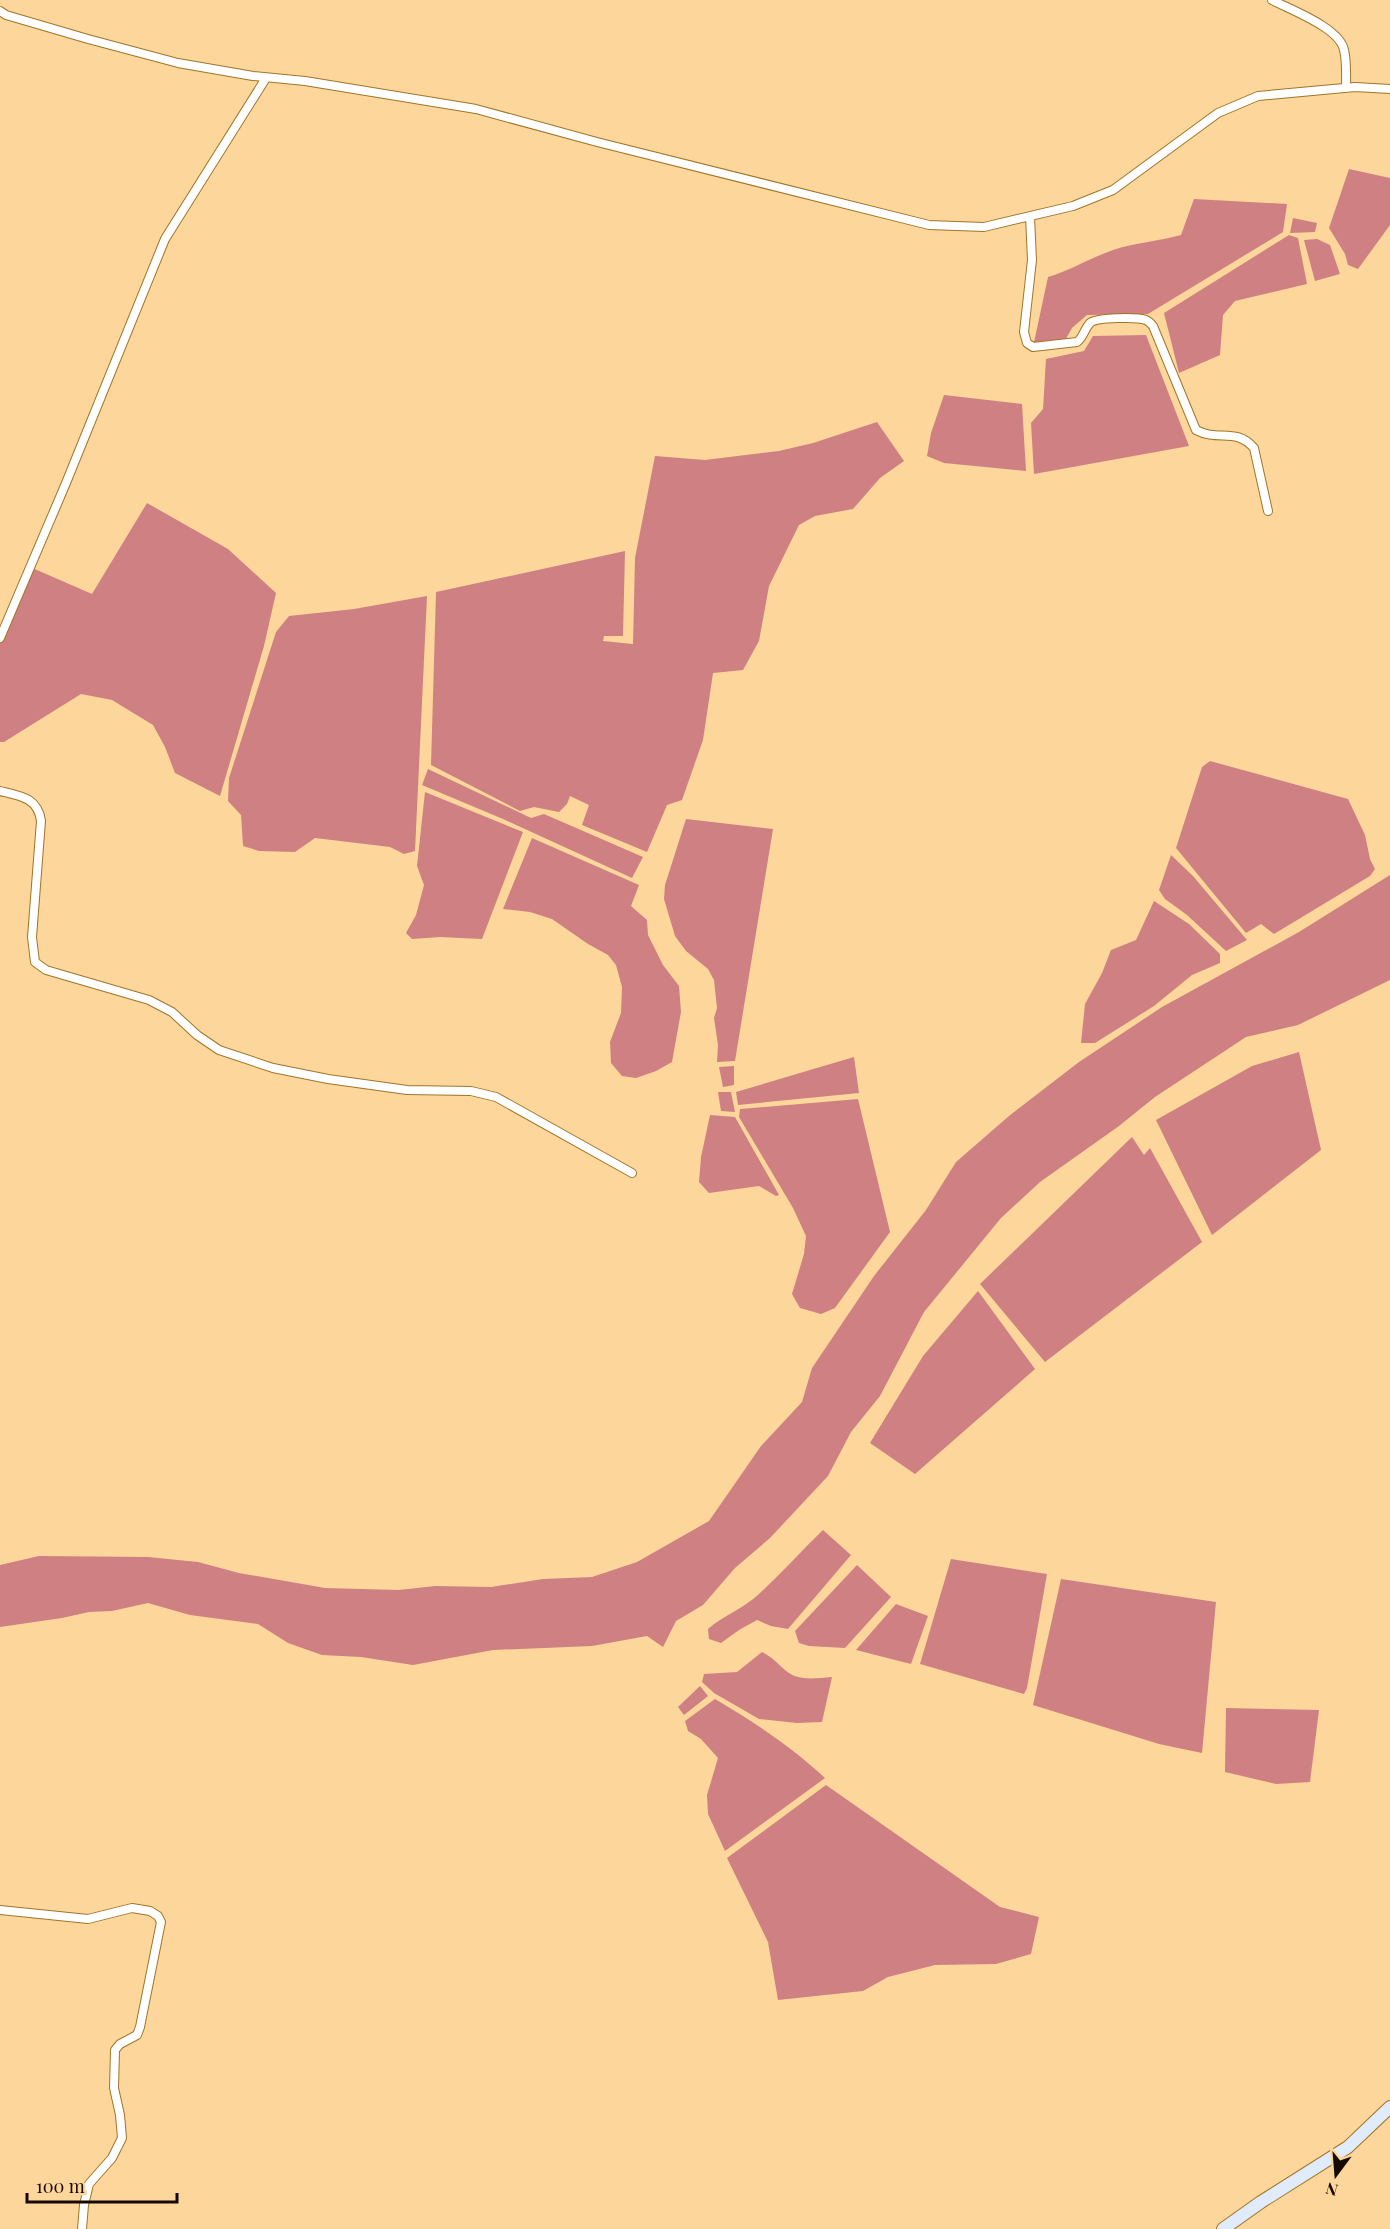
<svg xmlns="http://www.w3.org/2000/svg" width="1390" height="2229" font-family="'Playfair Display',serif">
<rect width="100%" height="100%" fill="#fdd69b"/>
<!-- water -->
<path fill="#cf8082" d="M 1349,169 L 1390,178 L 1390,225 L 1358,269 L 1348,265 L 1345,254 L 1329,228 Z
M 1194,199 L 1287,204 L 1283,232 L 1148,314 L 1087,315 L 1072,328 L 1063,344 L 1033,347 L 1048,277 C 1071,270 1090,258 1113,250 C 1134,243 1159,241 1181,235 Z
M 1293,218 L 1317,223 L 1315,232 L 1290,233 Z
M 1289,235 L 1298,238 L 1307,284 L 1235,301 L 1223,315 L 1220,355 L 1179,373 L 1164,313 Z
M 1317,239 L 1330,245 L 1340,274 L 1315,281 L 1304,240 Z
M 1146,335 L 1189,446 L 1034,474 L 1031,423 L 1043,409 L 1046,359 L 1084,351 L 1093,336 Z
M 944,395 L 1022,404 L 1026,471 L 944,463 L 927,456 L 931,433 Z
M 877,422 L 904,461 L 880,478 L 853,509 L 815,516 L 799,525 L 769,586 L 759,641 L 743,670 L 713,673 L 703,740 L 682,800 L 667,805 L 647,852 L 582,825 L 589,805 L 570,796 L 567,804 L 559,812 L 534,807 L 520,811 L 431,765 L 436,592 L 625,551 L 623,636 L 604,636 L 603,641 L 633,644 L 635,558 L 655,456 L 705,460 L 779,451 L 813,443 Z
M 147,503 L 228,549 L 276,593 L 264,646 L 220,796 L 175,773 L 165,747 L 153,725 L 112,700 L 81,694 L 4,742 L 0,742 L 0,641 L 30,567 L 92,594 Z
M 427,596 L 415,851 L 404,854 L 390,847 L 315,838 L 295,852 L 259,851 L 243,846 L 241,815 L 228,801 L 229,778 L 276,632 L 289,616 L 354,609 Z
M 1210,761 L 1348,799 L 1365,835 L 1370,859 L 1375,869 L 1370,876 L 1274,934 L 1261,924 L 1246,933 L 1176,848 L 1202,767 Z
M 428,769 L 531,818 L 544,814 L 643,857 L 632,878 L 503,819 L 422,785 Z
M 425,792 L 523,832 L 482,939 L 440,937 L 412,939 L 406,933 L 416,915 L 424,885 L 417,866 Z
M 686,819 L 773,829 L 735,1061 L 717,1062 L 718,1045 L 714,1018 L 717,1008 L 714,980 L 708,969 L 686,951 L 675,936 L 664,899 L 665,885 Z
M 532,838 L 639,885 L 631,906 L 647,920 L 648,935 L 663,965 L 679,986 L 681,1012 L 672,1062 L 656,1071 L 636,1078 L 622,1076 L 611,1063 L 610,1042 L 621,1013 L 622,987 L 616,965 L 608,955 L 588,944 L 552,919 L 530,912 L 503,909 Z
M 1171,855 L 1193,876 L 1247,940 L 1226,951 L 1187,915 L 1165,899 L 1159,890 Z
M 1390,875 L 1390,980 L 1298,1025 L 1246,1037 L 1155,1097 L 1119,1126 L 1040,1182 L 1001,1218 L 924,1312 L 880,1396 L 851,1432 L 828,1476 L 770,1538 L 735,1568 L 703,1605 L 676,1621 L 663,1647 L 647,1636 L 592,1646 L 493,1650 L 413,1665 L 361,1657 L 322,1655 L 288,1643 L 258,1624 L 190,1615 L 148,1603 L 112,1611 L 89,1612 L 62,1618 L 0,1627 L 0,1565 L 39,1556 L 148,1557 L 198,1562 L 239,1573 L 325,1588 L 399,1590 L 435,1586 L 491,1587 L 543,1579 L 592,1577 L 637,1562 L 709,1521 L 761,1446 L 802,1402 L 812,1368 L 874,1276 L 926,1210 L 956,1162 L 1009,1116 L 1079,1062 L 1162,1007 L 1299,932 Z
M 1154,901 L 1189,924 L 1220,954 L 1220,963 L 1192,975 L 1154,1006 L 1095,1043 L 1081,1043 L 1085,1004 L 1102,973 L 1111,950 L 1136,940 Z
M 1299,1052 L 1321,1150 L 1212,1235 L 1156,1120 L 1252,1066 Z
M 854,1057 L 859,1093 L 738,1105 L 736,1092 Z
M 734,1066 L 734,1085 L 723,1087 L 719,1067 Z
M 731,1092 L 735,1112 L 721,1111 L 718,1092 Z
M 858,1099 L 890,1232 L 835,1308 L 821,1314 L 800,1308 L 792,1294 L 804,1254 L 806,1236 L 793,1208 L 739,1117 L 740,1109 Z
M 710,1115 L 735,1117 L 779,1195 L 776,1196 L 759,1186 L 709,1193 L 699,1182 L 701,1157 Z
M 1132,1137 L 1144,1155 L 1150,1148 L 1202,1242 L 1045,1362 L 980,1284 Z
M 978,1291 L 1035,1369 L 915,1474 L 870,1443 L 923,1356 Z
M 823,1530 L 851,1555 L 788,1629 L 771,1626 L 757,1620 L 739,1630 L 721,1643 L 709,1639 L 708,1629 C 724,1615 743,1609 759,1594 C 781,1574 801,1551 823,1530 Z
M 951,1559 L 1047,1574 L 1027,1688 L 1024,1694 L 920,1664 Z
M 857,1565 L 891,1597 L 845,1648 L 809,1646 L 799,1643 L 795,1631 Z
M 1061,1579 L 1216,1602 L 1202,1753 L 1159,1744 L 1033,1705 Z
M 896,1604 L 928,1616 L 911,1664 L 856,1650 Z
M 762,1652 C 772,1657 777,1663 785,1670 C 799,1682 815,1678 832,1677 L 822,1722 L 797,1723 L 759,1719 L 714,1693 L 702,1682 L 704,1674 L 737,1672 Z
M 700,1686 L 708,1696 L 684,1715 L 678,1707 Z
M 715,1699 C 754,1722 792,1747 825,1778 L 725,1851 L 708,1814 L 707,1795 L 718,1758 L 701,1739 L 688,1731 L 685,1721 Z
M 1226,1708 L 1319,1710 L 1310,1782 L 1276,1784 L 1225,1772 Z
M 826,1785 L 1000,1907 L 1039,1917 L 1031,1954 L 996,1964 L 935,1965 L 888,1977 L 863,1991 L 778,2000 L 768,1942 L 727,1858 Z"/>
<g fill="none" stroke-linecap="round" stroke-linejoin="round">
<!-- street casing -->
<g stroke="#a17526" stroke-width="10">
<path id="street" d="M 1272,0 C 1291,10 1340,28 1344,50 C 1347,62 1346,76 1346,88
M 0,11 L 6,15 L 88,39 L 178,63 L 253,76 L 305,81 L 476,109 L 597,142 L 929,225 L 984,227 L 1073,206 L 1113,190 L 1218,113 L 1258,96 L 1355,87 L 1390,89
M 1030,217 L 1032,260 L 1024,332 L 1027,343 L 1033,347 L 1077,342 C 1084,337 1084,329 1090,323 C 1096,317 1138,317 1146,320 C 1150,322 1150,323 1153,326 L 1196,430 C 1218,442 1236,427 1254,448 L 1268,511
M 0,638 L 66,483 L 165,239 L 266,78
M 0,791 C 21,796 38,798 41,821 L 32,937 L 35,962 L 46,970 L 149,1000 L 172,1012 L 197,1035 L 219,1050 L 273,1068 L 328,1079 L 407,1090 L 471,1091 L 496,1097 L 632,1173
M 0,1910 L 88,1919 L 132,1908 L 150,1911 L 158,1916 L 161,1922 L 140,2027 L 137,2035 L 120,2044 L 115,2050 L 114,2088 L 120,2115 L 122,2138 L 112,2158 L 89,2184 L 84,2205 L 82,2229"/>
</g>
<!-- secondary casing -->
<g stroke="#a17526" stroke-width="14">
<path id="secondary" d="M 1223,2229 L 1261,2202 L 1348,2147 L 1390,2107"/>
</g>
<!-- street -->
<use href="#street" stroke="#fff" stroke-width="8"/>
<!-- secondary -->
<use href="#secondary" stroke="#e0ebfb" stroke-width="12"/>
</g>
<!-- north arrow -->
<g transform="translate(1336 2175) rotate(196)" stroke="#fdd69b" stroke-width="4.5" paint-order="stroke">
<path d="M0-4.5L10 22L0 15L-10 22Z" fill="#160900"/>
<text y="-9" font-size="16" font-weight="bold" text-anchor="middle" fill="#160900">N</text>
</g>
<!-- scale -->
<path d="M27 2193v9h150v-9" fill="none" stroke="#160900" stroke-width="3"/>
<text x="36" y="2193" font-size="18" fill="#160900" stroke="#fdd69b" stroke-width="4.5" paint-order="stroke">100 m</text>
</svg>
